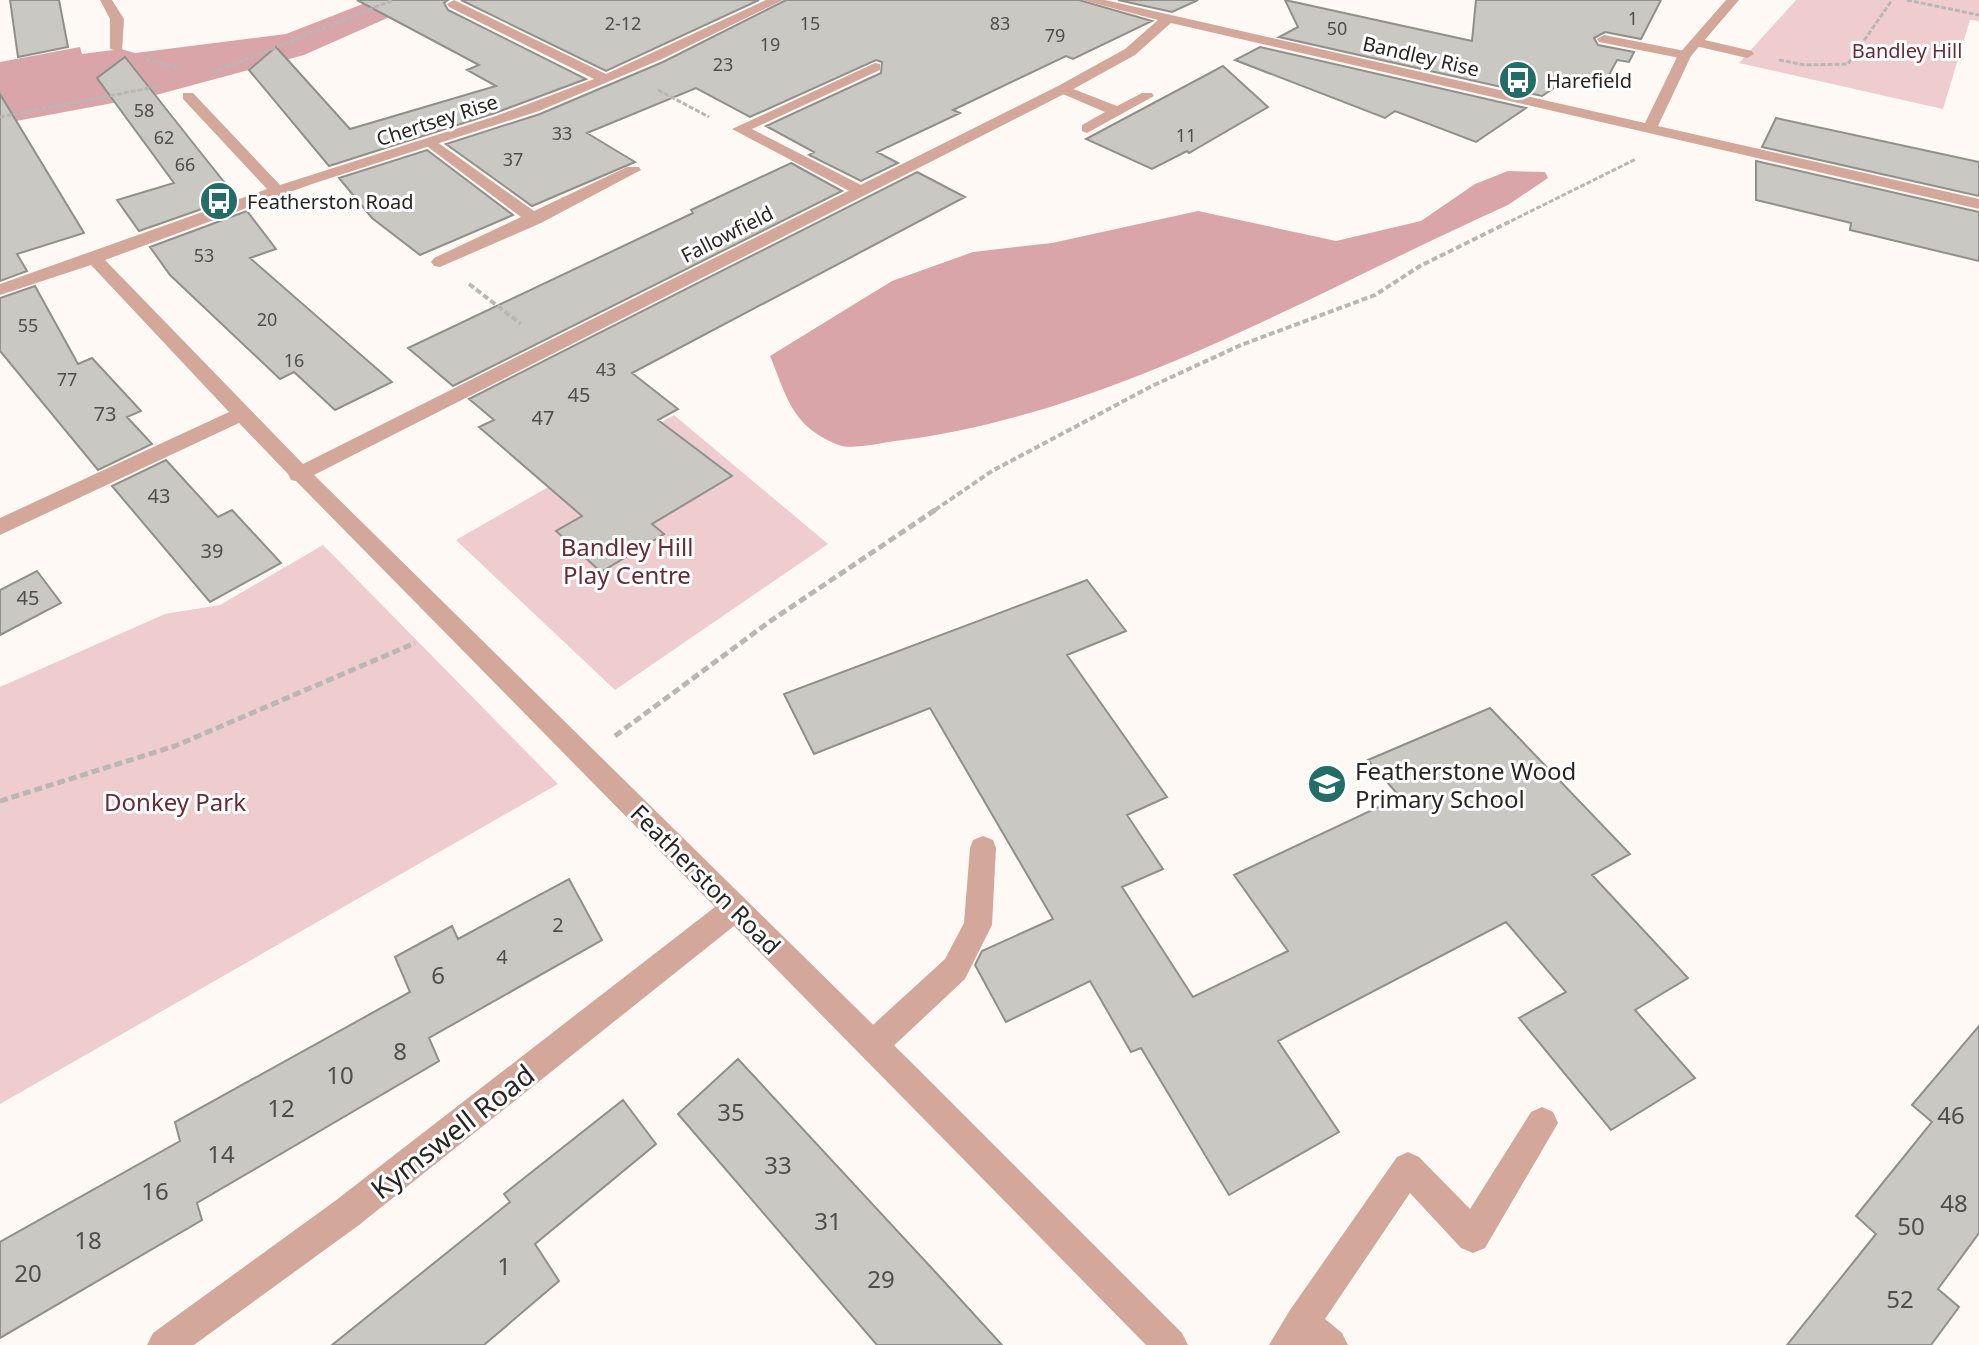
<svg xmlns="http://www.w3.org/2000/svg" width="1979" height="1345" font-family="'Noto Sans',sans-serif">
<rect width="100%" height="100%" fill="#fef9f5"/>
<!-- green -->
<path fill="#efccce" d="M 1796,0 L 1979,0 L 1979,21 L 1970,20 L 1943,109 L 1739,63 Z
M 674,415 L 828,544 L 615,690 L 456,540 Z
M 323,545 L 558,784 L 0,1104 L 0,687 L 165,614 L 220,605 Z"/>
<!-- forest -->
<path fill="#d9a5a9" d="M 373,0 L 428,0 L 304,55 L 156,95 L 0,124 L 0,62 L 80,47 L 82,54 L 121,49 L 135,53 L 286,34 Z
M 1508,171 L 1545,172 L 1548,178 L 1508,205 C 1314,292 1108,416 895,441 C 879,443 850,451 836,444 C 791,425 787,397 770,356 L 892,281 L 973,252 L 1052,243 L 1198,211 L 1336,241 L 1421,221 L 1475,184 Z"/>
<!-- building -->
<path fill="#cac8c3" stroke="#918f8b" stroke-width="2" d="M 10,0 L 59,0 L 68,47 L 18,57 Z
M 357,0 L 448,0 L 444,3 L 448,10 L 586,79 L 495,113 L 329,166 L 249,70 L 276,47 L 350,129 L 496,86 L 467,70 L 479,65 Z
M 461,0 L 759,0 L 606,71 Z
M 786,0 L 1079,0 L 1152,21 L 1073,59 L 1066,56 L 953,110 L 960,113 L 877,152 L 898,163 L 861,181 L 809,155 L 814,152 L 766,126 L 881,73 L 882,62 L 876,60 L 750,117 L 696,88 L 587,133 L 635,162 L 532,206 L 446,144 L 540,114 L 663,62 Z
M 1118,0 L 1198,0 L 1172,12 Z
M 1285,0 L 1472,41 L 1476,0 L 1661,0 L 1641,39 L 1605,32 L 1594,38 L 1598,45 L 1634,52 L 1629,62 L 1617,60 L 1601,90 L 1563,82 L 1542,96 L 1279,37 L 1298,27 Z
M 1260,47 L 1526,108 L 1476,142 L 1395,111 L 1385,118 L 1235,60 Z
M 125,57 L 197,148 L 236,197 L 139,231 L 117,200 L 174,183 L 97,78 Z
M 1223,66 L 1268,107 L 1189,153 L 1187,151 L 1152,169 L 1086,139 Z
M 0,94 L 84,233 L 17,254 L 27,271 L 0,281 Z
M 1776,118 L 1979,162 L 1979,196 L 1762,147 Z
M 427,150 L 513,215 L 420,255 L 372,218 L 339,178 Z
M 1756,161 L 1979,212 L 1979,261 L 1850,230 L 1851,223 L 1756,200 Z
M 791,163 L 842,191 L 453,386 L 408,348 L 693,213 L 691,210 Z
M 917,172 L 965,197 L 632,373 L 678,409 L 658,420 L 732,476 L 652,524 L 664,534 L 601,572 L 556,531 L 582,516 L 479,427 L 494,420 L 469,399 Z
M 247,211 L 276,249 L 250,258 L 392,382 L 335,410 L 294,372 L 280,379 L 170,275 L 150,247 Z
M 35,286 L 78,364 L 92,358 L 141,411 L 127,417 L 152,444 L 98,470 L 0,351 L 0,298 Z
M 166,460 L 218,517 L 232,510 L 281,563 L 210,602 L 112,486 Z
M 37,571 L 61,603 L 0,635 L 0,590 Z
M 1087,580 L 1126,631 L 1067,655 L 1167,797 L 1127,815 L 1163,869 L 1122,887 L 1193,997 L 1288,951 L 1234,875 L 1400,797 L 1368,760 L 1490,708 L 1630,854 L 1592,875 L 1688,978 L 1635,1010 L 1695,1078 L 1611,1130 L 1519,1018 L 1566,992 L 1506,922 L 1278,1041 L 1339,1132 L 1229,1195 L 1141,1048 L 1131,1052 L 1090,981 L 1006,1022 L 975,965 L 982,951 L 1053,919 L 930,708 L 814,754 L 784,694 Z
M 569,879 L 602,940 L 429,1038 L 439,1061 L 197,1203 L 202,1220 L 0,1338 L 0,1242 L 180,1141 L 175,1122 L 410,992 L 395,957 L 452,926 L 458,939 Z
M 1979,1026 L 1979,1233 L 1938,1289 L 1959,1307 L 1931,1345 L 1787,1345 L 1876,1234 L 1856,1216 L 1932,1122 L 1912,1105 Z
M 738,1059 L 939,1276 L 1002,1345 L 877,1345 L 678,1114 Z
M 623,1100 L 656,1144 L 535,1244 L 559,1281 L 484,1345 L 332,1345 L 510,1202 L 504,1194 Z"/>
<g fill="none" stroke-linecap="round" stroke-linejoin="round">
<!-- path-far2 -->
<path stroke="#bab6b3" stroke-width="3" stroke-dasharray="5 2" stroke-linecap="butt" d="M 1907,0 L 1979,15
M 146,59 L 179,68
M 1779,60 L 1805,65 L 1848,64 L 1892,0
M 212,73 L 393,0
M 658,90 L 709,117
M 0,117 L 160,86
M 1505,224 L 1636,159"/>
<!-- path-far1 -->
<path stroke="#bab6b3" stroke-width="4" stroke-dasharray="6 3" stroke-linecap="butt" d="M 469,284 L 521,324
M 935,510 L 992,471 L 1152,386 L 1241,345 L 1375,295 L 1420,266 L 1509,222"/>
<!-- path -->
<path stroke="#bab6b3" stroke-width="5" stroke-dasharray="8 4" stroke-linecap="butt" d="M 615,736 L 769,622 L 938,508
M 0,801 L 175,746 L 415,643"/>
<!-- lane -->
<path fill="#d3a89a" fill-rule="evenodd" d="M 1604,35 L 1685,51 L 1692,55 L 1685,59 L 1599,42 L 1597,39 Z
M 1696,38 L 1752,51 L 1754,54 L 1747,58 L 1691,45 L 1689,42 Z
M 875,63 L 880,64 L 880,70 L 752,129 L 867,188 L 867,194 L 855,194 L 732,129 Z
M 1063,85 L 1117,106 L 1142,93 L 1152,93 L 1154,96 L 1087,133 L 1082,131 L 1082,125 L 1105,112 L 1058,92 L 1056,89 Z
M 433,139 L 534,211 L 627,167 L 639,167 L 641,170 L 541,223 L 440,267 L 434,266 L 431,262 L 434,258 L 521,217 L 428,147 L 428,141 Z
M 983,836 L 993,840 L 996,848 L 992,925 L 965,979 L 885,1054 L 874,1059 L 863,1054 L 859,1044 L 863,1034 L 945,959 L 964,923 L 970,848 L 973,840 Z
M 1542,1107 L 1553,1112 L 1558,1123 L 1485,1248 L 1473,1253 L 1461,1248 L 1410,1193 L 1325,1319 L 1342,1333 L 1348,1345 L 1269,1345 L 1290,1310 L 1397,1157 L 1408,1152 L 1419,1157 L 1470,1209 L 1531,1112 Z"/>
<!-- street -->
<path fill="#d3a89a" fill-rule="evenodd" d="M 100,0 L 112,0 L 124,19 L 122,52 L 110,49 L 110,19 Z
M 454,0 L 606,74 L 766,0 L 783,0 L 662,59 L 539,111 L 312,184 L 105,260 L 303,464 L 1058,86 L 1125,49 L 1158,20 L 1082,0 L 1105,0 L 1645,123 L 1678,55 L 1726,0 L 1739,0 L 1691,56 L 1658,126 L 1979,199 L 1979,209 L 1171,23 L 1135,55 L 1068,92 L 314,475 L 912,1063 L 1182,1333 L 1188,1345 L 1146,1345 L 734,926 L 359,1225 L 194,1345 L 147,1345 L 153,1333 L 335,1201 L 715,907 L 296,481 L 291,480 L 288,474 L 239,423 L 0,535 L 0,518 L 229,412 L 91,265 L 0,295 L 0,284 L 267,189 L 183,99 L 183,93 L 193,93 L 280,185 L 496,116 L 594,79 L 449,7 L 447,4 Z"/>
</g>
<!-- icons -->
<defs>
<g id="bus-disc" transform="scale(2)"><circle r="9.5" fill="#236d68" stroke="#fff"/><path d="M-5-6H5V4H4V6H2V4H-2V6H-4V4H-5ZM-3.5-4V0h7V-4ZM-3.5 1.2v1.5H-2V1.2ZM2 1.2v1.5H3.5V1.2Z" fill="#fff"/></g>
<g id="school-disc" transform="scale(2)"><circle r="9.5" fill="#236d68" stroke="#fff"/><path d="M0-5L7-2L0 1L-7-2ZM-4 1L0 2.5L4 1V4Q0 6-4 4Z" fill="#fff"/></g>
</defs>
<g fill-rule="evenodd">
<use href="#bus-disc" x="1518" y="80"/>
<use href="#bus-disc" x="219" y="201"/>
<use href="#school-disc" x="1327" y="784"/>
</g>
<g text-anchor="middle" dominant-baseline="central" stroke-width="6" stroke-linejoin="round" paint-order="stroke">
<!-- far-number labels -->
<g font-size="18" fill="#504e4c">
<text x="1633" y="18">1</text>
<text x="623" y="23">2-12</text>
<text x="810" y="23">15</text>
<text x="1000" y="23">83</text>
<text x="1337" y="28">50</text>
<text x="1055" y="35">79</text>
<text x="770" y="44">19</text>
<text x="723" y="64">23</text>
<text x="144" y="110">58</text>
<text x="562" y="133">33</text>
<text x="1186" y="135">11</text>
<text x="164" y="137">62</text>
<text x="513" y="159">37</text>
<text x="185" y="164">66</text>
<text x="204" y="255">53</text>
<text x="267" y="319">20</text>
<text x="28" y="325">55</text>
<text x="294" y="360">16</text>
<text x="606" y="369">43</text>
<text x="67" y="379">77</text>
</g>
<!-- far-park labels -->
<g font-size="20" fill="#692a33" stroke="#fff">
<text x="1907" y="50">Bandley Hill</text>
</g>
<!-- far-street labels -->
<g font-size="20" fill="#272624" stroke="#fff">
<text transform="translate(1421 56) rotate(13)">Bandley Rise</text>
<text transform="translate(437 120) rotate(-18)">Chertsey Rise</text>
<text transform="translate(727 234) rotate(-27)">Fallowfield</text>
</g>
<!-- far-poi labels -->
<g font-size="20" fill="#272624" stroke="#fff" text-anchor="start">
<text x="1546" y="80">Harefield</text>
<text x="247" y="201">Featherston Road</text>
</g>
<!-- number labels -->
<g font-size="20" fill="#504e4c">
<text x="579" y="394">45</text>
<text x="105" y="413">73</text>
<text x="543" y="417">47</text>
<text x="159" y="495">43</text>
<text x="212" y="550">39</text>
<text x="28" y="597">45</text>
<text x="558" y="924">2</text>
<text x="502" y="956">4</text>
</g>
<!-- park labels -->
<g font-size="24" fill="#692a33" stroke="#fff">
<text x="627" y="546">Bandley Hill<tspan x="627" dy="28">Play Centre</tspan></text>
<text x="175" y="801">Donkey Park</text>
</g>
<!-- poi labels -->
<g font-size="24" fill="#272624" stroke="#fff" text-anchor="start">
<text x="1355" y="770">Featherstone Wood<tspan x="1355" dy="28">Primary School</tspan></text>
</g>
<!-- street labels -->
<g font-size="24" fill="#272624" stroke="#fff">
<text transform="translate(706 879) rotate(45)">Featherston Road</text>
</g>
<!-- near-number labels -->
<g font-size="24" fill="#504e4c">
<text x="438" y="974">6</text>
<text x="400" y="1050">8</text>
<text x="340" y="1074">10</text>
<text x="281" y="1107">12</text>
<text x="731" y="1111">35</text>
<text x="1951" y="1114">46</text>
<text x="221" y="1153">14</text>
<text x="778" y="1164">33</text>
<text x="155" y="1190">16</text>
<text x="1954" y="1202">48</text>
<text x="828" y="1220">31</text>
<text x="1911" y="1225">50</text>
<text x="88" y="1239">18</text>
<text x="504" y="1265">1</text>
<text x="28" y="1272">20</text>
<text x="881" y="1278">29</text>
<text x="1900" y="1298">52</text>
</g>
<!-- near-street labels -->
<g font-size="28" fill="#272624" stroke="#fff">
<text transform="translate(452 1131) rotate(-38)">Kymswell Road</text>
</g>
</g>
</svg>
